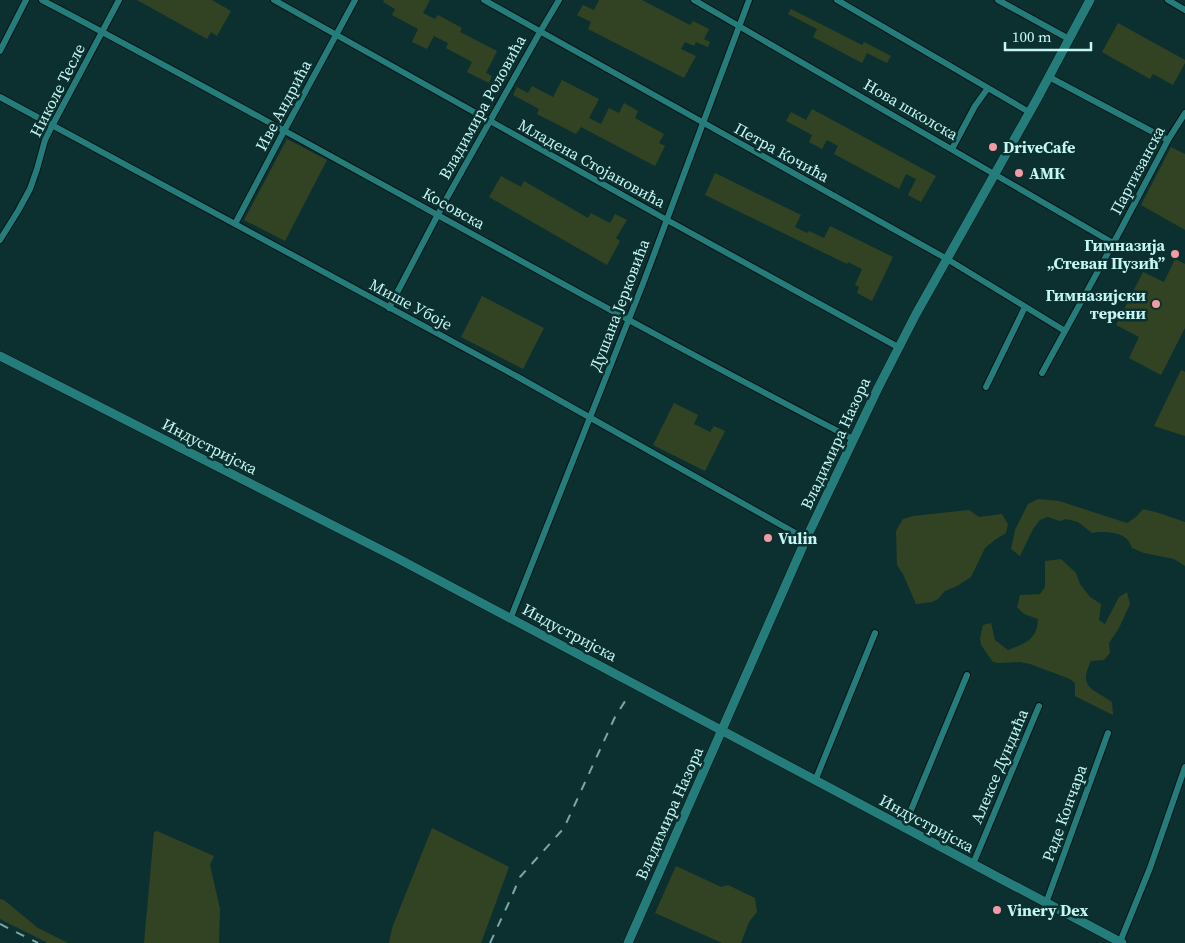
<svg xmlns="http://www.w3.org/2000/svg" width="1185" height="943" font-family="'Source Serif 4',serif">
<rect width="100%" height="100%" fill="#0c302f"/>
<!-- green -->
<path fill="#324323" d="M 137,0 L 212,0 L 231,11 L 217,36 L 211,32 L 207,39 Z
M 384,0 L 430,0 L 423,13 L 435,19 L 438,15 L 462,28 L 460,32 L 497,51 L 486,73 L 492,76 L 489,83 L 467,72 L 472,62 L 446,48 L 448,43 L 434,36 L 427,49 L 412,42 L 418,29 L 392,15 L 395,9 L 383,2 Z
M 599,0 L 642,0 L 690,25 L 693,21 L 709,29 L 704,39 L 710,42 L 708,47 L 696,42 L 694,46 L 685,42 L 681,49 L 696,56 L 684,78 L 588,29 L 591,22 L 577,15 L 583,5 L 594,10 Z
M 791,9 L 862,45 L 864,42 L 891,56 L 887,63 L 867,53 L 862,63 L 813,37 L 817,29 L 788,14 Z
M 1118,23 L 1185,60 L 1185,63 L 1173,85 L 1153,74 L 1150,79 L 1102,52 Z
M 562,80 L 599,99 L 589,118 L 601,124 L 609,108 L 619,113 L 624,103 L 638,111 L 635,118 L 664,134 L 659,143 L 665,146 L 655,166 L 581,127 L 576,134 L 537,114 L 539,109 L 513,95 L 517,87 L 528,93 L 532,86 L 553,97 Z
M 812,109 L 936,176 L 921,202 L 908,195 L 916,179 L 906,174 L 899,189 L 834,154 L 838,146 L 827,140 L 822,149 L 809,142 L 812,135 L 786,121 L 791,112 L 806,120 Z
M 287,139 L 327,160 L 285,241 L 244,220 Z
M 1171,147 L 1185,154 L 1185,230 L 1141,205 Z
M 715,173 L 801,215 L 795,227 L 807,233 L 809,231 L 824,238 L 830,226 L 893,257 L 872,301 L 857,293 L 859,287 L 855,285 L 862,269 L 848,262 L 847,264 L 705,195 Z
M 501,176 L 521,187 L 524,181 L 588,218 L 591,213 L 610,223 L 615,214 L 627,220 L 616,238 L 620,241 L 607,265 L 489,197 Z
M 1175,259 L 1185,264 L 1185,328 L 1161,375 L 1129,358 L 1139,337 L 1116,325 L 1143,272 L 1164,282 Z
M 482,296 L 544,328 L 523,369 L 461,337 Z
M 1181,370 L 1185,372 L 1185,436 L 1154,426 Z
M 674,403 L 698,415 L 694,424 L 710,432 L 714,426 L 725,431 L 705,471 L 653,445 Z
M 1038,499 L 1059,501 L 1127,523 L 1136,517 L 1143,509 L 1159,513 L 1185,522 L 1185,566 L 1174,559 L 1144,553 L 1132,548 C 1131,546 1130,543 1128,540 C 1121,532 1102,531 1092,533 L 1078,522 L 1066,519 L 1060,521 L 1048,517 L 1040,520 L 1033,529 L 1020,556 L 1011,549 L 1015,530 L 1028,504 Z
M 969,510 L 979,517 L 1002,514 L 1008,524 L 1006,533 L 996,539 L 985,548 L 971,577 L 957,586 L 945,591 L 938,599 L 932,602 L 916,604 L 903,574 L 897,565 L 896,531 L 903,519 L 913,516 Z
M 1061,559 L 1076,573 L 1080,584 L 1090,597 L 1101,604 L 1099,620 L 1105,624 L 1119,597 L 1127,592 L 1130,604 L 1119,628 L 1109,643 L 1110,653 L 1104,660 L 1091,661 C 1078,688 1092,688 1112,702 L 1113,715 L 1075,696 L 1075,683 L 1070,679 L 1030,664 L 1020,662 L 999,663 L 993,662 L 981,645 L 980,638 L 983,625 L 991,623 L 995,640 L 1008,650 C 1026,643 1037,640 1038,619 L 1024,614 L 1017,607 L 1020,595 L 1040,594 L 1045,587 L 1045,561 Z
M 432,828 L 509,867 L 481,943 L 389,943 L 392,928 Z
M 157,831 L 214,856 L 210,865 L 220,909 L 219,943 L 144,943 L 154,832 Z
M 676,866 L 721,887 L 728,885 L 755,898 L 757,912 L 749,922 L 741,943 L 722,943 L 655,913 Z
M 0,899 L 4,900 L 38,928 L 68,943 L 48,943 L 0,919 Z"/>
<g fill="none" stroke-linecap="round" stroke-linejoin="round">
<!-- street casing -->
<g stroke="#071515" stroke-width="8">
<path id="street" d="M 42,0 C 314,143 580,298 853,439
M 274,0 L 667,220 L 898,347
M 484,0 L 947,259 L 1065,331
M 694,0 L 1113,243
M 837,0 L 1029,112
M 998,0 L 1069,39
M 1168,0 L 1185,10
M 0,51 L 26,0
M 1049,77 L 1168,140
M 0,97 L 518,377 L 806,539
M 952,149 L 975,106 L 988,88
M 235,224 L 284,131 L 355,0
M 0,240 L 18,211 L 30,189 L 37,169 L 45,140 L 52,126 L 119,0
M 389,308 L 444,203 L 540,32 L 559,0
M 1042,373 L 1120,231 L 1168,140 L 1185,113
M 986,387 L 1025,307
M 511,617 L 644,281 L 749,0
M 815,781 L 875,633
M 904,827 L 967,675
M 973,864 L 1039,706
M 1046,903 L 1108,733
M 1120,942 L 1150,868 L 1185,767"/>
</g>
<!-- secondary casing -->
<g stroke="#071515" stroke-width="10">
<path id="secondary" d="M 0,356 L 395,557 L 1122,943
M 628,943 L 806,539 L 878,388 L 916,314 L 1037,99 L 1090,0"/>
</g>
<!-- street -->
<use href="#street" stroke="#247d7a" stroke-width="6"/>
<!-- secondary -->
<use href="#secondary" stroke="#247d7a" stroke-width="9"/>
<!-- rail -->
<path stroke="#7aa7a4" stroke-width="2" stroke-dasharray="9 9" stroke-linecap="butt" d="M 0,924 L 38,943
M 490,943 L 511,898 L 520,877 L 564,828 L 615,717 L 629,695"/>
</g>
<!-- markers -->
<g fill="#f49aa4" stroke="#0c302f" stroke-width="2">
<circle cx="993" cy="147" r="5"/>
<circle cx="1019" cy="173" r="5"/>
<circle cx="1175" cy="254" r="5"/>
<circle cx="1156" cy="304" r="5"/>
<circle cx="768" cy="538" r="5"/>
<circle cx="997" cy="910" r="5"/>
</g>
<g text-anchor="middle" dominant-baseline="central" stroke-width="5" stroke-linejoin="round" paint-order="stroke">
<!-- street labels -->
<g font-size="16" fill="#c4f6f3" stroke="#0c302f">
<text transform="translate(57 90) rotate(-63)">Николе Тесле</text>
<text transform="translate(283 105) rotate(-62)">Иве Андрића</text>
<text transform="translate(482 107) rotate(-61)">Владимира Роловића</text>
<text transform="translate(911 109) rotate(30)">Нова школска</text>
<text transform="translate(782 152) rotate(29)">Петра Кочића</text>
<text transform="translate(592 163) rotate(29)">Младена Стојановића</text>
<text transform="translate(1137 170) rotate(-62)">Партизанска</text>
<text transform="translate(454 208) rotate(29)">Косовска</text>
<text transform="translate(411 304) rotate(28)">Мише Убоје</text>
<text transform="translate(619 305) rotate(-69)">Душана Јерковића</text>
<text transform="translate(835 443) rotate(-65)">Владимира Назора</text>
<text transform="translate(210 446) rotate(27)">Индустријска</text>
<text transform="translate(570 632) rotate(28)">Индустријска</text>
<text transform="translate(999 766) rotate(-67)">Алексе Дундића</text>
<text transform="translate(669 813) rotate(-66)">Владимира Назора</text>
<text transform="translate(1064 813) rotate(-70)">Раде Кончара</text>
<text transform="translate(927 823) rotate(28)">Индустријска</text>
</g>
<!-- poi labels -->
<g font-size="16" font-weight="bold" fill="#c4f6f3" stroke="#0c302f" text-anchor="start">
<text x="1003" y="147">DriveCafe</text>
<text x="1029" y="173">АМК</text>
<text x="1165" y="245" text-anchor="end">Гимназија<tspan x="1165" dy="18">„Стеван Пузић”</tspan></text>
<text x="1146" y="295" text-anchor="end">Гимназијски<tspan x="1146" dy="18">терени</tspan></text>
<text x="778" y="538">Vulin</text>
<text x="1007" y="910">Vinery Dex</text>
</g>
</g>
<!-- scale -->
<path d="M1005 42v8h86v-8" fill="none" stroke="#c4f6f3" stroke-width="2.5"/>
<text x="1012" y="42" font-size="15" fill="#c4f6f3" stroke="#0c302f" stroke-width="4" paint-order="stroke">100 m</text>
</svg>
